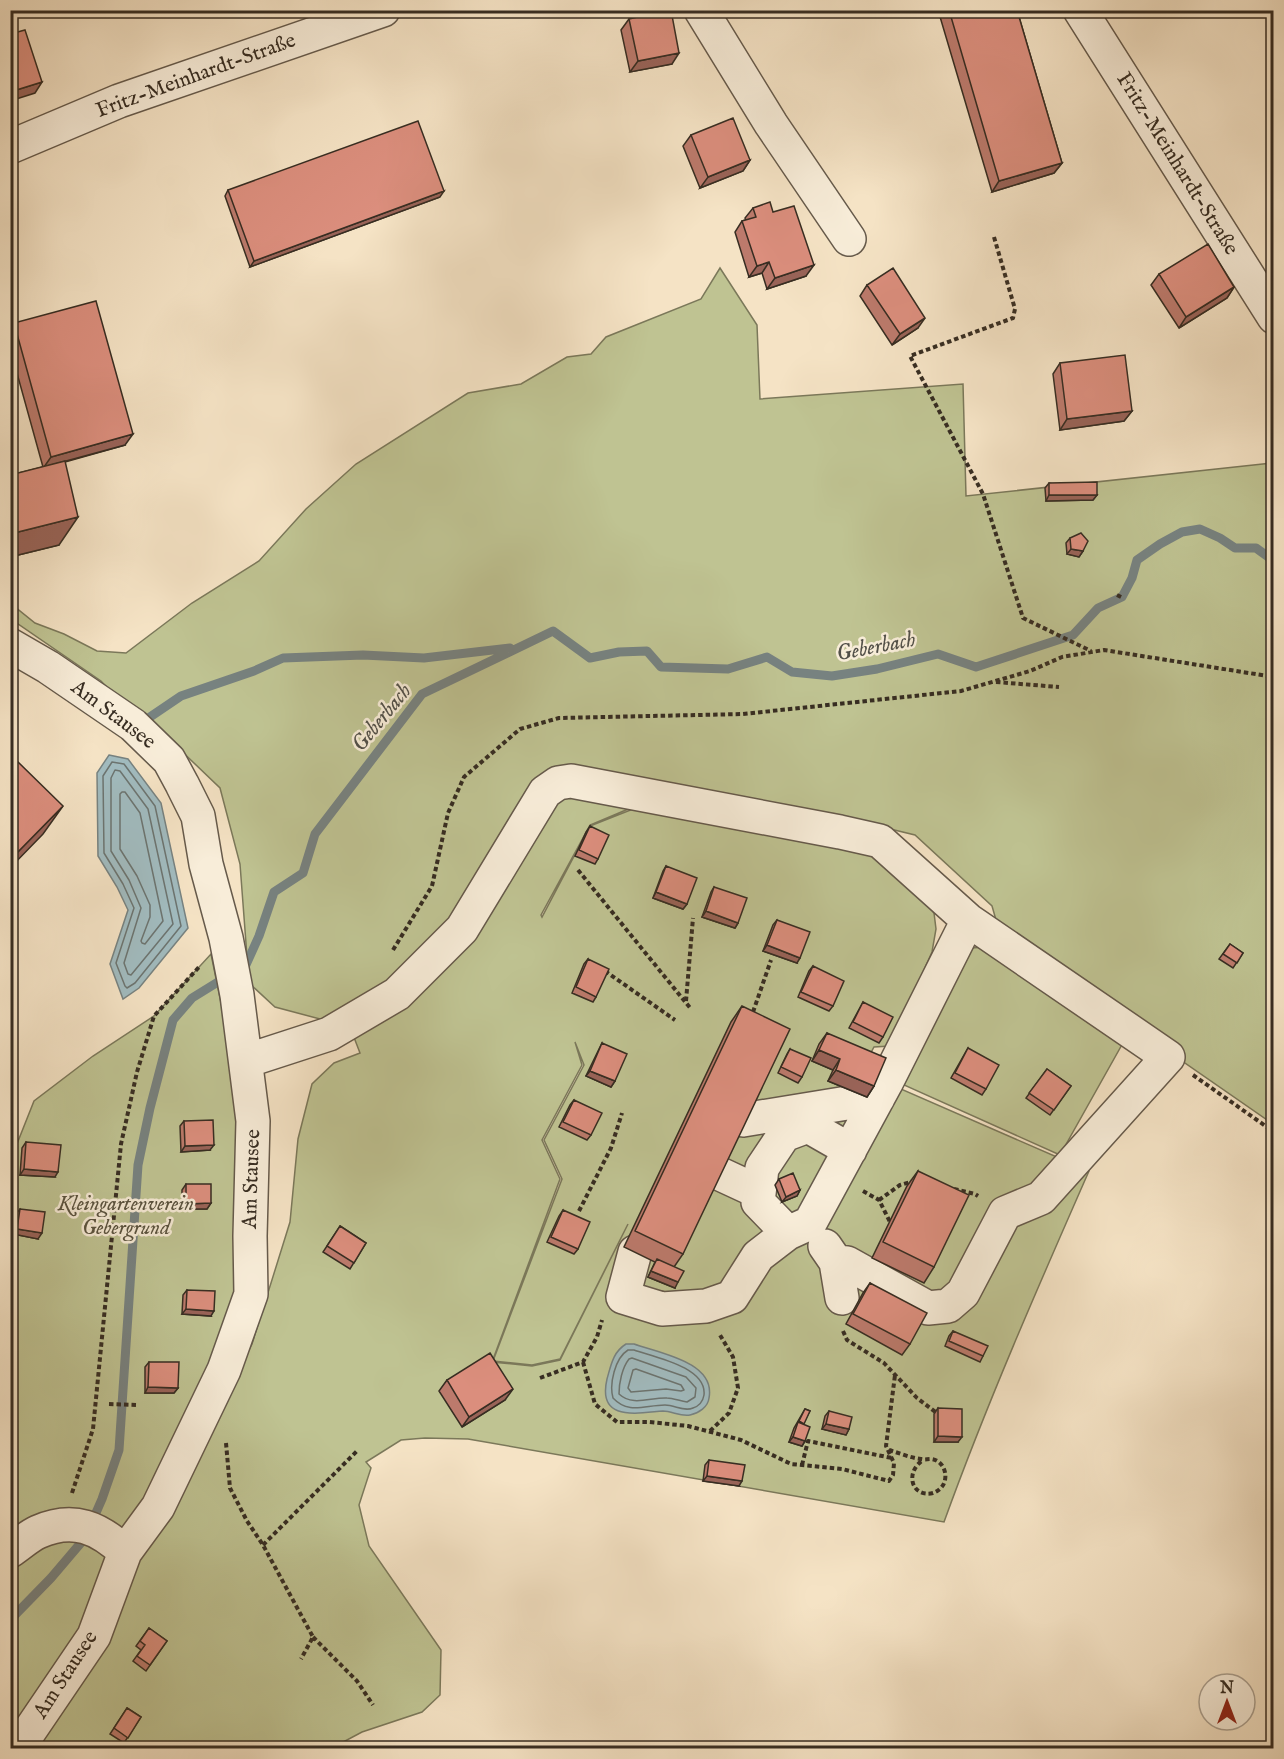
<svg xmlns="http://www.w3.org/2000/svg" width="1284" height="1759" font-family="'IM FELL English',serif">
<rect width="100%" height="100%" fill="#f5e3c5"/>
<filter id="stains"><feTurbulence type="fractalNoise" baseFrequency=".00333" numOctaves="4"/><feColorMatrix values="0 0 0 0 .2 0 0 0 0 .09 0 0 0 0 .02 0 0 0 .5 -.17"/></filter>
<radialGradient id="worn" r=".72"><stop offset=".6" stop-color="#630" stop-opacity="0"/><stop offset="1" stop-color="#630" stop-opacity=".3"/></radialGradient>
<!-- green -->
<path fill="#bfc392" stroke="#7b785a" stroke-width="1.5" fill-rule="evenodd" d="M 720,268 L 757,325 L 760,399 L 963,384 L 966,496 L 1273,463 L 1273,1124 L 1006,939 L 998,927 L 992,906 L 915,835 L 820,812 L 633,807 L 590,825 L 541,915 L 542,917 L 590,826 L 633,809 L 860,849 L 894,869 L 922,894 L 934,913 L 936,929 L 932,952 L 890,1046 L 874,1047 L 867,1060 L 887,1083 L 1089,1171 C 1038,1287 987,1403 944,1522 L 468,1439 L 425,1438 L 401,1440 L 366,1462 L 371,1468 L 359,1505 L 369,1546 L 441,1650 L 440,1695 L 422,1712 L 362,1732 L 332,1748 L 30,1748 L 132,1560 L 162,1521 L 252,1344 L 290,1222 L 298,1139 L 312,1084 L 334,1063 L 360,1053 L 350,1027 L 275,1007 L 249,983 L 240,864 L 220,788 L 170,740 L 127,708 L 101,681 L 11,619 L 10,603 L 35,623 L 64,634 L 97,651 L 126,653 L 192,603 L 259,561 L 306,509 L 356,464 L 468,393 L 521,384 L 567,357 L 591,354 L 606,337 L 701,299 ZM 575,1042 L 584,1065 L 544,1140 L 562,1179 L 493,1361 L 532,1365 L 560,1359 L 628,1224 L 560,1360 L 532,1366 L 492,1362 L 560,1179 L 542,1140 L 582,1065 Z
M 984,947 L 1124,1041 L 1060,1155 L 904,1085 L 972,948 Z
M 211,954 L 229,1042 L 242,1169 L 239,1297 L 214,1365 L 85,1635 L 11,1742 L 11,1570 L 18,1562 L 11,1537 L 11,1159 L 34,1101 L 93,1056 L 154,1016 Z"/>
<!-- water -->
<path fill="#a1bbbf" stroke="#778280" stroke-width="1.5" d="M 109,755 L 128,759 L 161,803 L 188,928 L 139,988 L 123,999 L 110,964 L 128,910 L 117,887 L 98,856 L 97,773 Z
M 626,1344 L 634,1344 C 659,1353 716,1362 709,1398 C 708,1407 699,1413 690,1415 C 681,1417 672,1411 663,1411 C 637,1413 597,1422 607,1379 C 611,1365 613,1352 626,1344 Z"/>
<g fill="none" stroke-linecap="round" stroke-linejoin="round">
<!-- shore -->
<path stroke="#6c7470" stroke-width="1.5" d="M 112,762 L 124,764 L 155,806 L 181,926 L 135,983 L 127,988 L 125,986 L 116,963 L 134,908 L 123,884 L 104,853 L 103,776 Z
M 115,770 L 120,771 L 148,809 L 173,924 L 131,975 L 128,974 L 124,963 L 141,908 L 129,880 L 111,851 L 111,778 Z
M 122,792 L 125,792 L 140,813 L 163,921 L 145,944 L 142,943 L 141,941 L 150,917 L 150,905 L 137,876 L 120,849 L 120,794 Z
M 628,1350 L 634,1350 C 654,1357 707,1367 704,1395 C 703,1401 699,1406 693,1408 C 684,1412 675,1405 665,1405 C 645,1405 629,1415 613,1398 C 609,1384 615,1358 628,1350 Z
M 632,1358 L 686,1377 L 696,1388 L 695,1397 L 687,1402 C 680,1401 673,1398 667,1398 C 651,1397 633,1407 619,1394 C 619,1383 622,1368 629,1359 Z
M 636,1369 L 681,1385 L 684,1390 L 681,1391 L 666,1389 L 631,1392 L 628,1388 L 633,1370 Z"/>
<!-- stream -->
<path stroke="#778280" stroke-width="9" d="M 144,725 L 150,717 L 181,696 L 254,671 L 283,658 L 363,655 L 424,658 L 510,648
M 241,969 L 245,967 L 259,936 L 274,892 L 303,873 L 315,834 L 422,694 L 553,631 L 590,658 L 619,652 L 647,651 L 661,667 L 728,669 L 767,657 L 792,672 L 832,676 L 877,669 L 938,654 L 976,667 L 1073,635 L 1098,608 L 1122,597 L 1132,578 L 1137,560 L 1160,544 L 1182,532 L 1200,529 L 1220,538 L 1235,548 L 1256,548 L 1274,561
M 10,1620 L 51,1578 L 85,1538 L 102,1499 L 119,1450 L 138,1165 L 150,1108 L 173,1020 L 192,998 L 226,977"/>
<!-- minor casing -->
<g stroke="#665a4b" stroke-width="36">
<path id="minor" d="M 701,10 L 771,124 L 849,239
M 1080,10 L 1274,317
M 10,147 L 119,101 L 383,10
M 10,645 L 48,667 L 133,725 L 169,760 L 182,784 L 198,816 L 206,864 L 226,938 L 237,995 L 253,1121 L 250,1236 L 251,1294 L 224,1370 L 158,1507 L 125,1552 L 94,1636 L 18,1748
M 246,1061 L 329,1034 L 397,994 L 462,929 L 545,792 L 558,783 L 571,781 L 840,832 L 880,841 L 968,920 L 1168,1057 L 1041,1198 L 1005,1213 L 963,1293 L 948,1306 L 928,1308 L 847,1263 L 836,1262
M 743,1120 L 878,1098
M 850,1150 L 808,1126 L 784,1135 L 762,1168 L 758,1202 L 788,1233 L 810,1223 L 886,1083 L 968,920
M 718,1173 L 759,1192
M 825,1246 L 836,1262 L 842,1298
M 635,1252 L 623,1297 L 662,1309 L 706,1306 L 732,1297 L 758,1256 L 788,1233
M 10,1551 C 19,1545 29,1536 38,1532 C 74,1516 99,1528 125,1552"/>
</g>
<!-- path -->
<path stroke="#372d22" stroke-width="4" stroke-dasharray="4.5 3" stroke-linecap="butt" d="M 994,237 L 1015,309 L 1013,318 L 910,356 L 983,494 L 1023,618 L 1091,651
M 1117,595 L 1123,598
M 996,682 L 1059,687
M 578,870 L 691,1009
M 393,950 L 432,886 L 448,813 L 464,777 L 520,729 L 559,718 L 743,714 L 961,691 L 1030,671 L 1062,657 L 1104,650 L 1274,677
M 605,971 L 675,1020
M 686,1001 L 693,918
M 753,1012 L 771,960
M 1193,1075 L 1274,1132
M 954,1189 L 975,1194 L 978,1196
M 863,1191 L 879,1200 L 890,1222
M 879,1200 L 900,1185 L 914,1181
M 579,1211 L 611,1148 L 622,1113
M 843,1331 L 847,1340 L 884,1363 L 917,1398 L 938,1414
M 583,1362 L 595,1404 L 617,1422 L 649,1422 L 688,1426 L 741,1440 L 791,1464 L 842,1469 L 889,1481 L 893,1475 L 894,1463 L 886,1446 L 895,1375
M 540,1378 L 583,1362 L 597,1337 L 602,1320
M 109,1404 L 138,1405
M 710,1431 L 729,1413 L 738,1388 L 733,1357 L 720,1335
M 226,1443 L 230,1488 L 247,1521 L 263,1545 L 313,1637 L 301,1659
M 889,1450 C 899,1453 911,1458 921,1459 C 924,1460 927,1459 931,1459 C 941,1460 947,1470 945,1480 C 944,1486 939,1491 933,1493 C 912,1498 904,1473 923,1460
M 802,1465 L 808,1441 L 892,1458
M 72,1493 L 93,1429 L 121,1144 L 137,1072 L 154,1016 L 200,966
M 263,1545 L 357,1451
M 313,1637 L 357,1681 L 373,1705"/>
<!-- minor -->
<use href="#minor" stroke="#f8edd9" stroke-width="33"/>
</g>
<!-- wall -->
<path fill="#bc7a6c" stroke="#372d22" stroke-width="1.5" d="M 645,10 L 671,10 L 672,64 L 630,72 L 621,30 L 629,19 L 642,16 Z
M 938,10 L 1017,10 L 1062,163 L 1054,173 L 992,192 Z
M 691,135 L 750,160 L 743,171 L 700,188 L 683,146 Z
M 228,190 L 440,197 L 250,267 L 225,196 Z
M 753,208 L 773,212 L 806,276 L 767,289 L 762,273 L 749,277 L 735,232 L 742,221 L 746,220 L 745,218 Z
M 1159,274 L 1234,287 L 1227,298 L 1179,328 L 1151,285 Z
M 867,285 L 918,328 L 892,345 L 860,296 Z
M 14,323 L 125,445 L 65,462 L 59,545 L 10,557 L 10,475 L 43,467 L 10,348 L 10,329 Z
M 1060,363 L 1132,411 L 1124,421 L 1060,430 L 1053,374 Z
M 1049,483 L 1097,495 L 1093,500 L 1046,501 L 1045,488 Z
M 1070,538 L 1083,551 L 1079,557 L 1067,554 L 1066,543 Z
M 590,826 L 598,859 L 595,864 L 575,856 L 586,832 Z
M 666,866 L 687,904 L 683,909 L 653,898 L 663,871 Z
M 714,887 L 738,923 L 735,928 L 702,917 L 711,892 Z
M 777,920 L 797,963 L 763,951 L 773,925 Z
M 1230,944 L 1243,953 L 1233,968 L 1219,959 Z
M 588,959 L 596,997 L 593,1002 L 572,993 L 584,964 Z
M 813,966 L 833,1006 L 829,1011 L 798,997 L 809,971 Z
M 863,1002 L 883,1037 L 879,1043 L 849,1028 Z
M 742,1006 L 683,1254 L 674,1267 L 675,1288 L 648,1277 L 655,1262 L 624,1247 L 731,1022 Z
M 827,1033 L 874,1086 L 867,1097 L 828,1081 L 833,1070 L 812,1061 L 819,1044 Z
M 602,1043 L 615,1081 L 611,1087 L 586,1076 L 599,1049 Z
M 968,1048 L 986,1089 L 982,1095 L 951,1078 Z
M 790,1049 L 802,1077 L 798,1083 L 778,1073 L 787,1054 Z
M 1047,1069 L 1071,1086 L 1050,1115 L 1026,1098 Z
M 574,1100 L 591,1135 L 587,1140 L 559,1127 L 570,1105 Z
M 184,1121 L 210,1150 L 181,1152 L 180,1126 Z
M 26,1142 L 55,1177 L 20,1175 L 22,1148 Z
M 918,1171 L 934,1267 L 924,1283 L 872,1258 L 907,1186 Z
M 779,1179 L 800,1190 L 797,1196 L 782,1202 L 775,1185 Z
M 186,1184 L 211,1203 L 207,1209 L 182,1209 L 182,1190 Z
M 20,1209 L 38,1239 L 13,1234 L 16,1214 Z
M 563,1210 L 578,1249 L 574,1254 L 547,1242 L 559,1216 Z
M 340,1226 L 366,1243 L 350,1269 L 323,1252 Z
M 870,1283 L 910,1344 L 902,1355 L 846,1324 L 863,1293 Z
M 187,1290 L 211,1316 L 182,1314 L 183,1295 Z
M 953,1331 L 983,1356 L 980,1362 L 945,1346 L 949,1336 Z
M 149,1362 L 178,1388 L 174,1393 L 145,1393 L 145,1367 Z
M 447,1380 L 505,1400 L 462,1427 L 439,1391 Z
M 938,1408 L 958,1442 L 934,1442 L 934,1414 Z
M 805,1409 L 810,1411 L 803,1424 L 805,1441 L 802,1446 L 789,1442 L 794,1428 Z
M 829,1411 L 849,1429 L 846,1435 L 822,1429 L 825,1416 Z
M 709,1460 L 739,1486 L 703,1481 L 705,1465 Z
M 149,1628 L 167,1641 L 146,1671 L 133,1661 L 141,1650 L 136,1646 Z
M 127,1708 L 141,1717 L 124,1743 L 110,1734 Z"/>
<!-- shaded-wall -->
<path fill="#996358" stroke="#372d22" stroke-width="1.5" d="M 679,53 L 672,64 L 630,72 L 638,61 Z
M 42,82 L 35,93 L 10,101 L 10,92 Z
M 750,160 L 743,171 L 700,188 L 708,177 Z
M 1062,163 L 1054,173 L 992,192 L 999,181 Z
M 444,191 L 440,197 L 250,267 L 254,261 Z
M 769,262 L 762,273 L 749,277 L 757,266 Z
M 814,265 L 806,276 L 767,289 L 775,278 Z
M 1234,287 L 1227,298 L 1179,328 L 1186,317 Z
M 925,318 L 918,328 L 892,345 L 900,334 Z
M 1132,411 L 1124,421 L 1060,430 L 1067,419 Z
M 133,434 L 125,445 L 44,467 L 51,457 Z
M 1049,495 L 1097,495 L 1093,500 L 1046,501 Z
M 78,517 L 59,545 L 10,557 L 10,534 Z
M 1071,549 L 1083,551 L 1079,557 L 1067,554 Z
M 63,806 L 43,834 L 10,868 L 10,860 Z
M 656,892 L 687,904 L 683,909 L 653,898 Z
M 706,911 L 738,923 L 735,928 L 702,917 Z
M 767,945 L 800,958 L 797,963 L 763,951 Z
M 819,1050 L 840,1059 L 833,1070 L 812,1061 Z
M 836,1070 L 874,1086 L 867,1097 L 828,1081 Z
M 590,1071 L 615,1081 L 611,1087 L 586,1076 Z
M 214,1145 L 210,1150 L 181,1152 L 185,1146 Z
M 24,1169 L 58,1172 L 55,1177 L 20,1175 Z
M 800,1190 L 797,1196 L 782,1202 L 786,1197 Z
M 211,1203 L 207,1209 L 182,1209 L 186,1204 Z
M 17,1229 L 42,1233 L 38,1239 L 13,1234 Z
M 651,1271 L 678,1282 L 675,1288 L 648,1277 Z
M 186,1309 L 214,1311 L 211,1316 L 182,1314 Z
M 148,1387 L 178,1388 L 174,1393 L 145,1393 Z
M 513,1389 L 505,1400 L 462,1427 L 469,1417 Z
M 826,1424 L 849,1429 L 846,1435 L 822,1429 Z
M 938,1436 L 962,1437 L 958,1442 L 934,1442 Z
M 793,1437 L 805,1441 L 802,1446 L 789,1442 Z
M 707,1476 L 742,1481 L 739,1486 L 703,1481 Z"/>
<!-- building -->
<path fill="#db8e7d" stroke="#372d22" stroke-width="1.5" d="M 650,10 L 671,10 L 679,53 L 638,61 L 629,19 L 651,14 Z
M 949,10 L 1017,10 L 1062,163 L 999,181 Z
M 25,30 L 42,82 L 10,92 L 10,34 Z
M 733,118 L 750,160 L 708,177 L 691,135 Z
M 418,121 L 444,191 L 254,261 L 228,190 Z
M 770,202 L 773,212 L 794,206 L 814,265 L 775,278 L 769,262 L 757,266 L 742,221 L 756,217 L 753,208 Z
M 1208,244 L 1234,287 L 1186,317 L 1159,274 Z
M 893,268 L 925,318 L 900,334 L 867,285 Z
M 96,301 L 133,434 L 51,457 L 14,323 Z
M 1125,355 L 1132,411 L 1067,419 L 1060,363 Z
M 65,461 L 78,517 L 10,534 L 10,475 Z
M 1097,482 L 1097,495 L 1049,495 L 1049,483 Z
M 1081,533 L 1088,541 L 1083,551 L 1071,549 L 1070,538 Z
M 17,761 L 63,806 L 10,860 L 10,768 Z
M 590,826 L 609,835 L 598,859 L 579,850 Z
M 666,866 L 697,878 L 687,904 L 656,892 Z
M 714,887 L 747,898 L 738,923 L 706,911 Z
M 777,920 L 810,932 L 800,958 L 767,945 Z
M 1230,944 L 1243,953 L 1237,963 L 1223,954 Z
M 588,959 L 609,969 L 596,997 L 576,987 Z
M 813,966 L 844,981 L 833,1006 L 801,992 Z
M 863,1002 L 893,1017 L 883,1037 L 853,1022 Z
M 742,1006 L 790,1029 L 683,1254 L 635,1231 Z
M 827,1033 L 886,1058 L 874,1086 L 836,1070 L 840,1059 L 819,1050 Z
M 602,1043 L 627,1054 L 615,1081 L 590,1071 Z
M 968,1048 L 999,1065 L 986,1089 L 955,1073 Z
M 790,1049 L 811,1058 L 802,1077 L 781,1067 Z
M 1047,1069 L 1071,1086 L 1054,1110 L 1029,1093 Z
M 574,1100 L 602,1113 L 591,1135 L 563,1122 Z
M 213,1120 L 214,1145 L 185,1146 L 184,1121 Z
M 26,1142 L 61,1145 L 58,1172 L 24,1169 Z
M 918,1171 L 969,1195 L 934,1267 L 883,1242 Z
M 793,1173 L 800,1190 L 786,1197 L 779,1179 Z
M 186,1184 L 211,1184 L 211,1203 L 186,1204 Z
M 20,1209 L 45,1212 L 42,1233 L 17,1229 Z
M 563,1210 L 590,1222 L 578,1249 L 551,1237 Z
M 340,1226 L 366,1243 L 354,1263 L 327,1246 Z
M 657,1259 L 684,1271 L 678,1282 L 651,1271 Z
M 870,1283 L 927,1313 L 910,1344 L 853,1314 Z
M 10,1288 L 15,1290 L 10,1299 Z
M 187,1290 L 215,1291 L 214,1311 L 186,1309 Z
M 953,1331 L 988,1346 L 983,1356 L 949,1341 Z
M 490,1353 L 513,1389 L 469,1417 L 447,1380 Z
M 149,1362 L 179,1362 L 178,1388 L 148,1387 Z
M 938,1408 L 962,1409 L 962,1437 L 938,1436 Z
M 805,1409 L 810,1411 L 804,1424 L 799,1421 Z
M 829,1411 L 852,1417 L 849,1429 L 826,1424 Z
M 798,1422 L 810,1427 L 805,1441 L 793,1437 Z
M 709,1460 L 745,1465 L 742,1481 L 707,1476 Z
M 149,1628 L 167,1641 L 150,1665 L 137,1656 L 145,1645 L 140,1641 Z
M 127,1708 L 141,1717 L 128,1738 L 114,1728 Z"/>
<g text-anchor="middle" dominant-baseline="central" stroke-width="5" stroke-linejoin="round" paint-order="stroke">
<!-- street labels -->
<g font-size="21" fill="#372d22" stroke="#f8edd9">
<text transform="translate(196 76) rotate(-20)">Fritz-Meinhardt-Straße</text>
<text transform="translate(1177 164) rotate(58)">Fritz-Meinhardt-Straße</text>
<text transform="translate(113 715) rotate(37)">Am Stausee</text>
<text transform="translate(252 1179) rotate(-88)">Am Stausee</text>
<text transform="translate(66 1675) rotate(-57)">Am Stausee</text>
</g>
<!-- park labels -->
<g font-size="21" font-style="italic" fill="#59523e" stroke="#f8edd9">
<text x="126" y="1204">Kleingartenverein<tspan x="126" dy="24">Gebergrund</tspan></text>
</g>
<!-- water labels -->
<g font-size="22" font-style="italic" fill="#525049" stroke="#f8edd9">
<text transform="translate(876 647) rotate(-11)">Geberbach</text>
<text transform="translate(382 718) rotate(-51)">Geberbach</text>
</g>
</g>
<!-- margin -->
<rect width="1284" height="1759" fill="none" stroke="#f5e3c5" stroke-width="36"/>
<rect x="12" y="12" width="1260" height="1735" fill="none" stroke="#372d22" stroke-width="3"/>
<rect x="18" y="18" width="1248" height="1723" fill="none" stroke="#372d22" stroke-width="1.5"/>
<!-- north arrow -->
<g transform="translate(1227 1702)"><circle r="28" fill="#f8edd9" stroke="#aba090" stroke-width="1.5"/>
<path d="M0-4.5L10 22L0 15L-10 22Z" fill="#8f2418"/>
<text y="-9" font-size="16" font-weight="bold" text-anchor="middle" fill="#372d22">N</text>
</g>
<rect width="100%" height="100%" filter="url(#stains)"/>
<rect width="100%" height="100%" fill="url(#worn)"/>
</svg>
